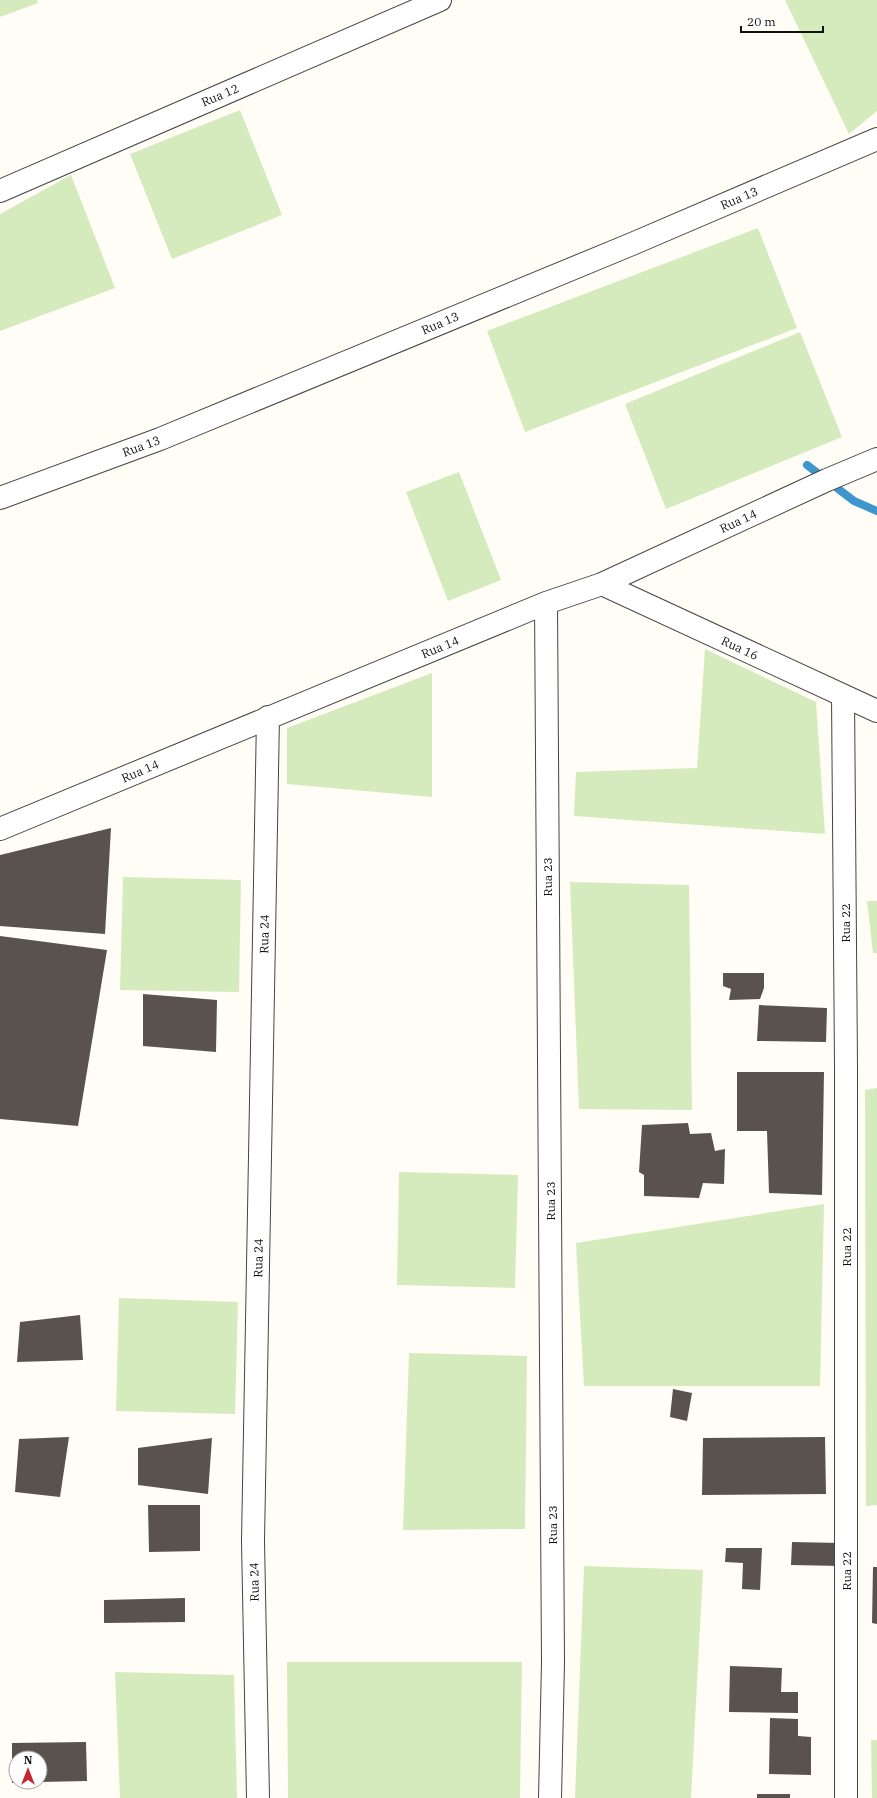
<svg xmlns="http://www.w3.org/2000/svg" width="877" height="1798" font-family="'IBM Plex Serif',serif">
<rect width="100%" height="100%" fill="#fffdf5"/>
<!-- green -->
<path fill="#d5ebbd" d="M 0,0 L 37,0 L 38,3 L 0,17 Z
M 785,0 L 877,0 L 877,111 L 849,134 Z
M 240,110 L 282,215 L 172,259 L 130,154 Z
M 71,175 L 115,288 L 0,331 L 0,214 Z
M 758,228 L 797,328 L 525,432 L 487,331 Z
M 800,332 L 842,437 L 666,509 L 625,404 Z
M 459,472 L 501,580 L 448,601 L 406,492 Z
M 705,649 L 816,702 L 825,834 L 574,816 L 576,772 L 697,768 Z
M 432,673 L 432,797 L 287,784 L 287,728 Z
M 123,877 L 241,880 L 239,992 L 120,990 Z
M 570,882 L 689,885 L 692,1110 L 579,1109 Z
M 867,901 L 877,901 L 877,953 L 873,953 Z
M 877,1088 L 877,1505 L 866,1506 L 865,1090 Z
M 399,1172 L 518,1175 L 515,1288 L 397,1285 Z
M 824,1204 L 820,1386 L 584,1386 L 576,1243 Z
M 119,1298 L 238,1302 L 235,1414 L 116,1411 Z
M 409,1353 L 527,1356 L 525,1529 L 403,1530 Z
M 584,1566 L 703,1570 L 691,1798 L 575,1798 Z
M 287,1662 L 522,1662 L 520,1798 L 288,1798 Z
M 115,1672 L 234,1675 L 237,1798 L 120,1798 Z
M 871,1740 L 877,1740 L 877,1798 L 872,1798 Z"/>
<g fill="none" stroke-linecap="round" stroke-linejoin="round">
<!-- stream -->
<path stroke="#3f96cf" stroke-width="8" d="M 807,465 L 854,501 L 877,511"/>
</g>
<!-- building -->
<path fill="#5a524d" d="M 111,828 L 105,934 L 0,926 L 0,855 Z
M 0,936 L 107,950 L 78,1126 L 0,1119 Z
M 723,973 L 764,973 L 764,988 L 760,999 L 729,1000 L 731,989 L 723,986 Z
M 143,994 L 217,1000 L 216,1052 L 143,1046 Z
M 759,1005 L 827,1008 L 826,1042 L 757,1041 Z
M 737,1072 L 824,1072 L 822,1195 L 769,1193 L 767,1131 L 737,1131 Z
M 688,1123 L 690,1134 L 711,1133 L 715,1151 L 725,1149 L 724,1184 L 703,1183 L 699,1198 L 644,1196 L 644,1175 L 639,1172 L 642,1125 Z
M 80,1315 L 83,1360 L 17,1362 L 20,1322 Z
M 673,1389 L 692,1393 L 687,1421 L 670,1417 Z
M 69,1437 L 60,1497 L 15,1492 L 19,1439 Z
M 825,1437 L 826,1494 L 702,1495 L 703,1438 Z
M 212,1438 L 208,1494 L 138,1485 L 138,1448 Z
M 148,1505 L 200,1505 L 200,1551 L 149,1552 Z
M 792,1542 L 841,1543 L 841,1566 L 791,1565 Z
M 726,1548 L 762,1548 L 760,1590 L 742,1589 L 743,1563 L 725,1562 Z
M 873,1567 L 877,1567 L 877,1624 L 872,1623 Z
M 185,1598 L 185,1622 L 104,1623 L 104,1600 Z
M 730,1666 L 782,1668 L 781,1692 L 798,1692 L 798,1713 L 729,1712 Z
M 770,1718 L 798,1719 L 798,1736 L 811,1737 L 811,1775 L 769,1774 Z
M 86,1742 L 87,1781 L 40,1782 L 40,1758 L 16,1758 L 16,1783 L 12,1783 L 12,1743 Z
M 757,1794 L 790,1794 L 790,1798 L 757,1798 Z"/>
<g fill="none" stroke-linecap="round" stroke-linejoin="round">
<!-- street casing -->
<g stroke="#444" stroke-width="24">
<path id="street" d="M 0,191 L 440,0
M 0,498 L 160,439 L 632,244 L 877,139
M 602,584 L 877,711
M 546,603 L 553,1662 L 550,1798
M 843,696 L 846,1066 L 846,1798
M 0,829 L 546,603 L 602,584 L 827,480 L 877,459
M 258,1798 L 253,1541 L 268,717"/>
</g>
<!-- street -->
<use href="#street" stroke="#fff" stroke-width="22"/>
</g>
<g text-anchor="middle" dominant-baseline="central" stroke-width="4" stroke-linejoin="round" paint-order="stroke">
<!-- street labels -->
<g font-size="12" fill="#111" stroke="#fff">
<text transform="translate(220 95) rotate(-23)">Rua 12</text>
<text transform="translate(739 198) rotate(-23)">Rua 13</text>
<text transform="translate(440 323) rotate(-23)">Rua 13</text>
<text transform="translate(141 446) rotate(-20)">Rua 13</text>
<text transform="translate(738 521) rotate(-25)">Rua 14</text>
<text transform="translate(440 647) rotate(-22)">Rua 14</text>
<text transform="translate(740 648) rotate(25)">Rua 16</text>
<text transform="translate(140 771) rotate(-23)">Rua 14</text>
<text transform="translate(547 877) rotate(-90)">Rua 23</text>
<text transform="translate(845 923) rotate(-90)">Rua 22</text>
<text transform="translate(264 934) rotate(-89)">Rua 24</text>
<text transform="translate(550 1201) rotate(-90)">Rua 23</text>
<text transform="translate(846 1247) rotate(-90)">Rua 22</text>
<text transform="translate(258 1258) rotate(-89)">Rua 24</text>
<text transform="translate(552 1525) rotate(-90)">Rua 23</text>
<text transform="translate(846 1571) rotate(-90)">Rua 22</text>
<text transform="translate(254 1582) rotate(-91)">Rua 24</text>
</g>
</g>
<!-- north arrow -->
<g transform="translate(28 1770)"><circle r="19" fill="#ffffff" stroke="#a0a0a0"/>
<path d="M0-3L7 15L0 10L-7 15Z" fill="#c4262e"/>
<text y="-6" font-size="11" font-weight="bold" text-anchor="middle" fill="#111111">N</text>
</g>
<!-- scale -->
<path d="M741 26v6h82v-6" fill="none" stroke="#111111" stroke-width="2"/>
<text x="747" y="26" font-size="12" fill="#111111" stroke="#ffffff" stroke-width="3" paint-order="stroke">20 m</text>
</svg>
